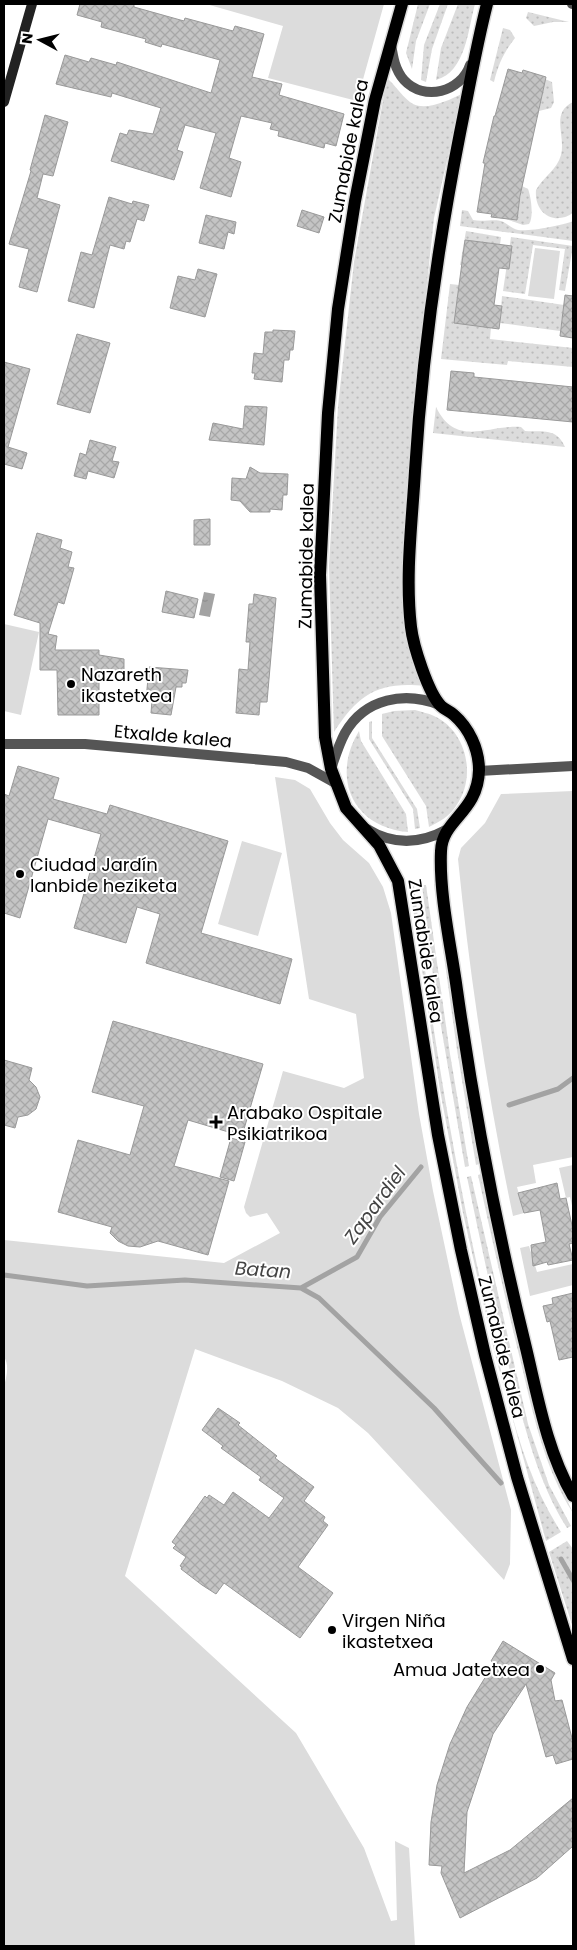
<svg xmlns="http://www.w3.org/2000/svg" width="577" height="1950" font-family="Poppins,sans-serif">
<defs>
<pattern id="grass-dots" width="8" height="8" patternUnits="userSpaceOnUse" patternTransform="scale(1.25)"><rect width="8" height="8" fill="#dcdcdc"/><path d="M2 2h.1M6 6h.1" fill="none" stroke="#bbb" stroke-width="1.8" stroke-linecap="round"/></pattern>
<pattern id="water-ripples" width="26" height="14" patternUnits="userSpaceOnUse" patternTransform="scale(1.25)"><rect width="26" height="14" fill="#a3a3a3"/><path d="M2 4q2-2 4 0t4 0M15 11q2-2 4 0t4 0" fill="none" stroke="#8b8b8b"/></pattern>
<pattern id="building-cross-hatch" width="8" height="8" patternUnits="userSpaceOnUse" patternTransform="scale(1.25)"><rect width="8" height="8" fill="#c4c4c4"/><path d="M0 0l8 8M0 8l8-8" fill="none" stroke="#a7a7a7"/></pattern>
</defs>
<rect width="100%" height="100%" fill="#fff"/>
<!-- grass -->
<path fill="url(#grass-dots)" d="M 418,4 L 430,4 L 416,41 L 412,69 L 406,53 Z
M 440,4 L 448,4 L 432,49 L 426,82 L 421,80 L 424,45 Z
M 458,4 L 475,4 C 468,29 466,72 436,80 L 441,48 Z
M 528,12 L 569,22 L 553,22 L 534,26 L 526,18 Z
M 503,28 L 510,30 L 515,38 C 504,52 498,65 494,82 L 490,80 Z
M 387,78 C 395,85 404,99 413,104 C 427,111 449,100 462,94 L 434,218 L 412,423 L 406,503 L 405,618 L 425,686 C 380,681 359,693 334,732 L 329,566 L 338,406 L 354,262 Z
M 545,79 L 552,82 L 554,102 L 551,108 L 539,111 Z
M 573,102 L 573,213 C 554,226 534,213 536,190 C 543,177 557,170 561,155 C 566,135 550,113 573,102 Z
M 522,186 L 528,189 C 531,196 534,218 529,224 L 523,225 L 506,219 L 517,220 Z
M 462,210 L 468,211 L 473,220 C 482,222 495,219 501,221 C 507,223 512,229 518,230 C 528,232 564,225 573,221 L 573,241 L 460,226 Z
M 466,231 L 501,237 L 500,245 L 465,240 L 462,265 L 460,265 Z
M 511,237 L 573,246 L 565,291 L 559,290 L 565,249 L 533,245 L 525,294 L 503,291 Z
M 450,284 L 459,285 L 491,327 L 490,339 L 573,348 L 573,367 L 508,361 L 507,365 L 441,359 Z
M 502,296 L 564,305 L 560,331 L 500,323 Z
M 436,407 C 456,448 487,425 521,427 L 525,431 C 543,432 557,428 565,447 L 433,433 Z
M 415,710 C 421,712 428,713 434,716 C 467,731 477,777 456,806 C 450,816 439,822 429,827 L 426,806 L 382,736 L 382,714 L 394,711 Z
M 372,721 L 372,738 L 417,809 L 420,828 L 415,829 L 413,809 L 369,739 L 369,722 Z
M 359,731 L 361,741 L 406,814 L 408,832 C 352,827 331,777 359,731 Z
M 434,884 L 437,884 L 449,983 L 479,1164 L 476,1165 L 457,1050 Z
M 422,885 L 426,885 L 450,1054 L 469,1166 L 465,1167 L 435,991 Z
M 414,886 C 432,1032 456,1176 489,1319 C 506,1392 520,1468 561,1532 L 546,1541 L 494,1350 L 463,1213 L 440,1090 L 410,888 Z
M 481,1174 L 508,1298 L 537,1415 L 554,1471 L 573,1513 C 545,1469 534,1418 522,1367 C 506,1303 492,1239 478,1175 Z
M 471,1176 L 528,1424 L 549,1485 L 571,1526 L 567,1528 C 538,1482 526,1431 512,1379 C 495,1312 481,1244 467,1177 Z
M 567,1541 L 573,1549 L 573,1628 L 549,1552 Z"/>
<!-- green -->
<path fill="#dcdcdc" d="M 206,4 L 384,4 L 357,101 L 268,78 L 283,26 Z
M 535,248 L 560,251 L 554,299 L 528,296 Z
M 4,624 L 39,632 L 21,715 L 4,711 Z
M 275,777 L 295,780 L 310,789 L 330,823 L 343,840 L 369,863 L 383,887 L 391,913 L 419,1114 L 433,1191 L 459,1313 L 511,1510 L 510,1564 L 504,1580 L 368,1433 L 338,1408 L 282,1381 L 195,1349 L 125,1576 L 296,1733 L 364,1848 L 391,1921 L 397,1920 L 395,1841 L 409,1848 L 415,1946 L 4,1946 L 4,1387 C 6,1378 10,1366 4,1357 L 4,1240 L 224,1263 L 280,1233 L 267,1213 L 250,1217 L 246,1213 L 244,1207 L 283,1071 L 344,1088 L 364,1078 L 356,1014 L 309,999 Z
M 573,791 L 573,1157 L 533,1165 L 536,1183 L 517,1187 L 524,1213 L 513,1216 C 488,1099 470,978 458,859 L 461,848 L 485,823 L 501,794 Z
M 242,841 L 282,853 L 258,936 L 218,924 Z
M 573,1165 L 573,1210 L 570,1197 L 566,1198 L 559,1168 Z
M 529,1246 L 537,1272 L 573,1264 L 573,1285 L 530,1296 L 520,1248 Z"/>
<!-- water -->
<path fill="url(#water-ripples)" d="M 204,592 L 215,594 L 210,617 L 199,615 Z"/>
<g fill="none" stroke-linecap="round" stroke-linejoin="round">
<!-- stream -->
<path stroke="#a3a3a3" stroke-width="5" d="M 509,1105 L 558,1089 L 573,1078
M 4,1275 L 87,1286 L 185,1280 L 301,1288 L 319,1298 L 434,1408 L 501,1483
M 301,1288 L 357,1257 L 380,1217 L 421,1167
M 561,1559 L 573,1580"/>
</g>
<!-- building -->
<path fill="url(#building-cross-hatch)" stroke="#999" d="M 80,4 L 134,4 L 134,7 L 184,21 L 185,18 L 233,31 L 235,26 L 264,34 L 252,77 L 282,84 L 279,95 L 344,114 L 336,146 L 325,143 L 324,148 L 278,136 L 279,131 L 270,129 L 272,123 L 241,116 L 229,158 L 241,162 L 231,197 L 200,188 L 216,133 L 185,125 L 177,150 L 183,152 L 174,180 L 111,161 L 120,133 L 127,135 L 129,130 L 153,134 L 161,108 L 112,93 L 111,97 L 56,84 L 65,55 L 89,62 L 91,58 L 116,65 L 117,62 L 211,93 L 220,60 L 162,44 L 161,47 L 145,42 L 146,39 L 101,27 L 102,22 L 77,15 Z
M 508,69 L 522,73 L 523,70 L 546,77 L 520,196 L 517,220 L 491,217 L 492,214 L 477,212 L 485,163 L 483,163 L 494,116 L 495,116 Z
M 45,115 L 68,122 L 53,176 L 43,174 L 37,198 L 60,205 L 37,292 L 19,287 L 29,249 L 9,244 L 31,171 L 30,170 Z
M 109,197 L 132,204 L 133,201 L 149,205 L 144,221 L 137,219 L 130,242 L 126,241 L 124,249 L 110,245 L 94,308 L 68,301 L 81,252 L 92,255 Z
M 302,210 L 324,217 L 319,233 L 297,226 Z
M 206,215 L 236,222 L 234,234 L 228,232 L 224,249 L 199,243 Z
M 465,240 L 512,246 L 509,269 L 499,268 L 494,305 L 502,306 L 499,329 L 454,323 Z
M 198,269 L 217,274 L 205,317 L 170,308 L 178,276 L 195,280 Z
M 565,295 L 573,296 L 573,338 L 560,336 Z
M 273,330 L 295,331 L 293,350 L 290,350 L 289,360 L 284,360 L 282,382 L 254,379 L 255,373 L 252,373 L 254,353 L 263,354 L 265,332 L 273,332 Z
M 77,334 L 110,343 L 90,413 L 57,404 Z
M 4,362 L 30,369 L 8,447 L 27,453 L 22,469 L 4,464 Z
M 451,371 L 474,373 L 474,377 L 573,387 L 573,422 L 447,410 Z
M 245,406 L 267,407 L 264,445 L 209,440 L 213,423 L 243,429 Z
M 90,440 L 116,447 L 112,461 L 119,462 L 114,478 L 88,471 L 86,479 L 74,476 L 80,453 L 86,455 Z
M 250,467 L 260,473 L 288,474 L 287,495 L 283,495 L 282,510 L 270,509 L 270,512 L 250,512 L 240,501 L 231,500 L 232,478 L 246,479 Z
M 210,519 L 210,545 L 194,545 L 194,520 Z
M 37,533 L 62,540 L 60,548 L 72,552 L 68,567 L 74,568 L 64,604 L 58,602 L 48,634 L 57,636 L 55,650 L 99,650 L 99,655 L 124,659 L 124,672 L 99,673 L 99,715 L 58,715 L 57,670 L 40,670 L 40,623 L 14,615 Z
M 166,591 L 198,599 L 194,618 L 162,612 Z
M 254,594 L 276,598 L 267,702 L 260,702 L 259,715 L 236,713 L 239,669 L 248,670 L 250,642 L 246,642 L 249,604 L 253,604 Z
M 149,667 L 188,670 L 186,683 L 182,683 L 182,687 L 176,687 L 171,715 L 151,713 L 152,700 L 146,700 Z
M 18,766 L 59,778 L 53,799 L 107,814 L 110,805 L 228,841 L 201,933 L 292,959 L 280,1004 L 146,963 L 160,914 L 137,907 L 126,943 L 74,928 L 101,834 L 48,819 L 20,918 L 4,913 L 4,794 L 9,796 Z
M 113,1021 L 263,1064 L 242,1136 L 188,1120 L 174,1166 L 229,1181 L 208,1255 L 158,1241 L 140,1247 L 128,1246 L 118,1241 L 110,1233 L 112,1227 L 58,1212 L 78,1140 L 130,1155 L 144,1106 L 92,1092 Z
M 4,1060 L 32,1068 L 29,1080 L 36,1087 L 40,1097 L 36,1109 L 28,1115 L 18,1117 L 15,1128 L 4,1125 Z
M 231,1138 L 245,1142 L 234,1181 L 220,1177 Z
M 557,1183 L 560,1199 L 566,1198 L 573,1230 L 573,1243 L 569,1244 L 573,1260 L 548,1265 L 547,1262 L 533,1266 L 531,1245 L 546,1242 L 540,1210 L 524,1213 L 518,1193 Z
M 573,1293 L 573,1357 L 559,1360 L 550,1321 L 547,1322 L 543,1306 L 553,1304 L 552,1298 Z
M 218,1408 L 240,1423 L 238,1425 L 277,1456 L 275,1458 L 314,1487 L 304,1501 L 325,1517 L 323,1521 L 328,1525 L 298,1567 L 333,1593 L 300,1638 L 224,1583 L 216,1594 L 202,1585 L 181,1569 L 182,1567 L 180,1566 L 186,1557 L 173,1548 L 176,1545 L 172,1542 L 205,1496 L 207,1498 L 209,1495 L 224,1505 L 233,1492 L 269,1518 L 284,1498 L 259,1480 L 261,1477 L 221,1448 L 223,1446 L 202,1430 Z
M 503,1641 L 555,1673 L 551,1680 L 555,1701 L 562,1700 L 573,1742 L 573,1759 L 556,1764 L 553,1755 L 546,1757 L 526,1684 L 493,1734 L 467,1812 L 464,1873 L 510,1850 L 573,1798 L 573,1846 L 537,1878 L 460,1918 L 441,1873 L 442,1866 L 429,1865 L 431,1822 L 437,1785 L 450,1744 L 467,1707 L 494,1663 L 491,1661 Z"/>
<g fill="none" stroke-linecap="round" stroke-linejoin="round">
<!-- primary casing -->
<g stroke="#dbdbdb" stroke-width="15">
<path id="primary" d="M 402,4 L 375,100 L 355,201 L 338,309 L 328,413 L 320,575 L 325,737 L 331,769 L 346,808 L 379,845 L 398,881 L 438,1135 L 461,1250 L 485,1355 L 517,1477 L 573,1659
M 487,4 C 476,47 469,89 460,133 C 438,245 422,357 415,471 C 412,522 405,576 411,627 C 413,645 428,693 441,706 C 445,710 450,711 454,715 C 469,728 479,749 479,770 C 478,813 442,819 441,851 C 439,895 451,946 457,990 C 474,1110 497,1230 526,1348 C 538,1398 547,1451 573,1496"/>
</g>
<!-- street -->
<path stroke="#555" stroke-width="10" d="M 572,4 L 573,4
M 391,44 C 393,57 395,70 404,80 C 424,102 461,92 470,65
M 4,744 L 85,744 L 286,762 L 308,768 L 335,783
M 331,769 C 335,757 339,744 345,733 C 365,698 405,691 440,705
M 479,771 L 573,766
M 367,829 C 393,845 420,844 446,830"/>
<!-- secondary -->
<path stroke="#222" stroke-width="10" d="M 4,102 L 32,4"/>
<!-- primary -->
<use href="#primary" stroke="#000" stroke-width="12"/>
</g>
<!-- markers -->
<g fill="#000" stroke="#fff" stroke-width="2">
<circle cx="71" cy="684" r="5"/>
<circle cx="20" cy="874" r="5"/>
<path d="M213.5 1114.5h5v5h5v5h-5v5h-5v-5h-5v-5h5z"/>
<circle cx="332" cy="1630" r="5"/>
<circle cx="540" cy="1669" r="5"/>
</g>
<g text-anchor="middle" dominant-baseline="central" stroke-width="4" stroke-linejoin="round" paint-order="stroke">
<!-- street labels -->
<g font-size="18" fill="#000" stroke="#fff">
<text transform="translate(348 151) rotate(-79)">Zumabide kalea</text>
<text transform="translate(306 556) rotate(-89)">Zumabide kalea</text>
<text transform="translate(173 736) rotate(5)">Etxalde kalea</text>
<text transform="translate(426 951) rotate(81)">Zumabide kalea</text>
<text transform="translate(502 1347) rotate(76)">Zumabide kalea</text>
</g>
<!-- poi labels -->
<g font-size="18" fill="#000" stroke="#fff" text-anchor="start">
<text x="81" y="674">Nazareth<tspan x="81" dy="21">ikastetxea</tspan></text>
<text x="30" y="864">Ciudad Jardín<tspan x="30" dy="21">lanbide heziketa</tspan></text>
<text x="227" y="1112">Arabako Ospitale<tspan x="227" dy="21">Psikiatrikoa</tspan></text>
<text x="342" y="1620">Virgen Niña<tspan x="342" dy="21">ikastetxea</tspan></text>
<text x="530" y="1669" text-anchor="end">Amua Jatetxea</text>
</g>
<!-- water labels -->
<g font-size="19" font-style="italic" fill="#444" stroke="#fff">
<text transform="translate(375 1205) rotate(-54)">Zapardiel</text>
<text transform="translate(263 1270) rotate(4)">Batan</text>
</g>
</g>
<!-- border -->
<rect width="577" height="1950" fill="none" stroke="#000000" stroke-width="10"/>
<!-- north arrow -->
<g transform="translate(40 40) rotate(277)" stroke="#ffffff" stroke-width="4" paint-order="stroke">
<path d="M0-4L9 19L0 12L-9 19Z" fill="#000000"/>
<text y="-8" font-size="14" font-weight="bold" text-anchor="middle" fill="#000000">N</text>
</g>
</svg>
